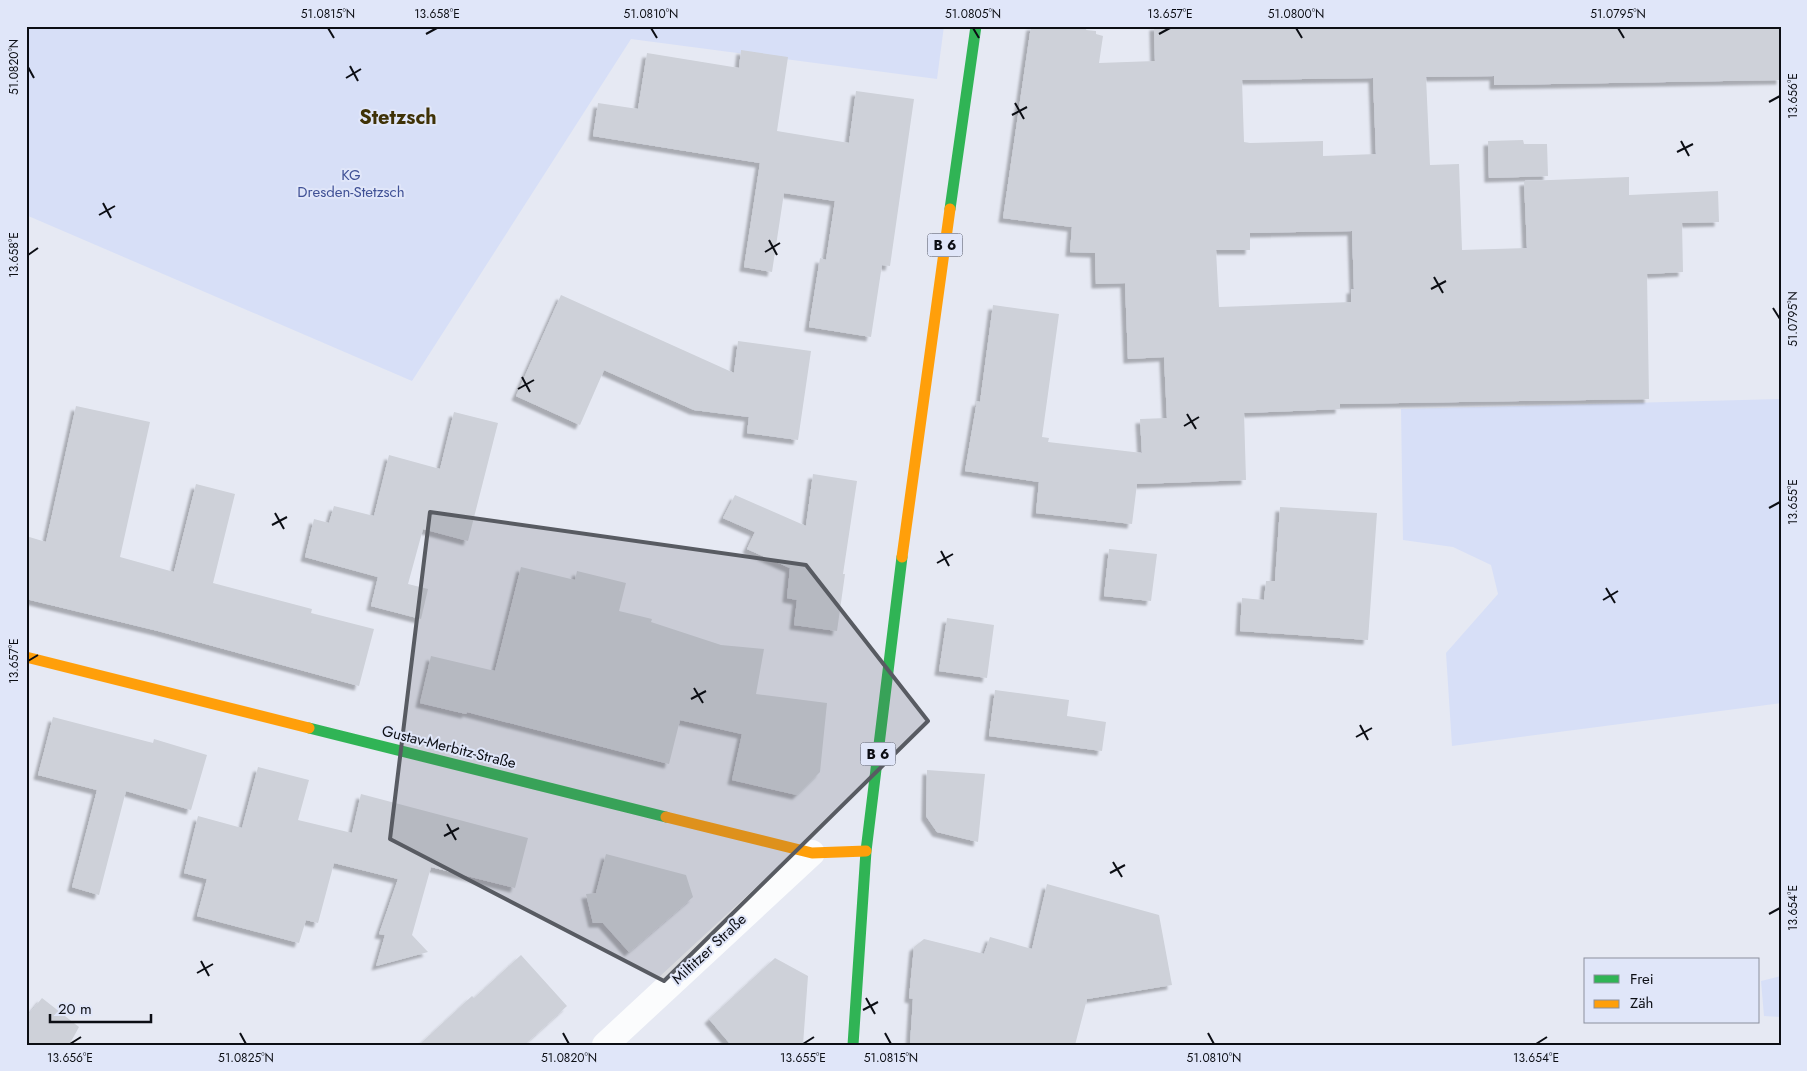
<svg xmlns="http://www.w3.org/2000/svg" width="1807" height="1071" font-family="Jost,sans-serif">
<defs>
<filter id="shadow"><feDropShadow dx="-4.5" dy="4.5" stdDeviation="1" flood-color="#0004"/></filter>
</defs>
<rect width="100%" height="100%" fill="#e6e9f3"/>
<!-- green -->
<path fill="#d7dff7" d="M 26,26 L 944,26 L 937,79 L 631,39 L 412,381 L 26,215 Z
M 1781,399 L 1781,703 L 1452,746 L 1446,653 L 1498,594 L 1491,565 L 1453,547 L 1403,540 L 1401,409 Z
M 1781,976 L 1781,1017 L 1764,1016 L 1761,981 Z"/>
<!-- building -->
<path fill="#ced1d9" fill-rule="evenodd" filter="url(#shadow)" d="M 1031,26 L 1087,26 L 1086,30 L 1096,31 L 1096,34 L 1103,36 L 1099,63 L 1155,61 L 1154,26 L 1781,26 L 1781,80 L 1494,85 L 1494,76 L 1426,77 L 1430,165 L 1459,164 L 1462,250 L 1527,248 L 1524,181 L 1629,177 L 1629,195 L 1718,191 L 1719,222 L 1682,223 L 1683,272 L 1647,274 L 1649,399 L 1340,404 L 1340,409 L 1244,413 L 1246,480 L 1137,484 L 1132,524 L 1036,513 L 1039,482 L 965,471 L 977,401 L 980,402 L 993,305 L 1059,314 L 1042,437 L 1049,438 L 1048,442 L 1142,453 L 1140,419 L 1167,418 L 1164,357 L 1128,359 L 1125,283 L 1096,284 L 1095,253 L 1070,252 L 1072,227 L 1003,218 ZM 1373,78 L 1376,154 L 1323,156 L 1323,141 L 1250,143 L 1244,142 L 1242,80 ZM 1352,231 L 1354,289 L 1351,289 L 1351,302 L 1219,307 L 1216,250 L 1250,250 L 1250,233 Z
M 741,50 L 788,57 L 777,131 L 849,143 L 856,91 L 914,99 L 890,266 L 882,265 L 871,337 L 809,327 L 820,258 L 826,260 L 835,201 L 784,193 L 772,272 L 744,267 L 760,163 L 593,136 L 598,103 L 638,109 L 647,53 L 739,68 Z
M 1523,140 L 1524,144 L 1547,144 L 1548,176 L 1489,178 L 1488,141 Z
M 561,295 L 734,373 L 738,341 L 811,351 L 798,440 L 747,433 L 749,417 L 694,410 L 604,370 L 580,425 L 516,396 Z
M 76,406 L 150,422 L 120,557 L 174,572 L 196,484 L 235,494 L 213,583 L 312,609 L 311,613 L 374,629 L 359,686 L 158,631 L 26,599 L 26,536 L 46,542 Z
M 454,412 L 498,423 L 468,541 L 423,529 L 408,584 L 428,589 L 421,619 L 371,606 L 378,577 L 305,557 L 314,519 L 329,523 L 334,506 L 374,516 L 389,455 L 440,469 Z
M 813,474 L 857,481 L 843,574 L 845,574 L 837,631 L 794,625 L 797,600 L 787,598 L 790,568 L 747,549 L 755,532 L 723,518 L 735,495 L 806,526 Z
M 1280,507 L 1377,513 L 1368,640 L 1240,631 L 1242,598 L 1264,600 L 1266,581 L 1275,581 Z
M 1109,549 L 1157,554 L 1151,601 L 1104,596 Z
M 521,567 L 575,580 L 577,571 L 626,583 L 619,611 L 652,619 L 651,622 L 721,645 L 764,649 L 756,694 L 827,703 L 820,772 L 797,795 L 732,780 L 742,734 L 680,720 L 669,764 L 467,712 L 466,714 L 420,703 L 431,656 L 495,671 Z
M 947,618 L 994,625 L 987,678 L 939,671 Z
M 995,690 L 1069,700 L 1067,716 L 1106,722 L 1102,751 L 989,736 Z
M 53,717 L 153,743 L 154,739 L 207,755 L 191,810 L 126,791 L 99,895 L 72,887 L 97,790 L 38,775 Z
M 258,767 L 309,780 L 298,820 L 352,833 L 361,794 L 528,838 L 515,888 L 431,867 L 412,935 L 428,952 L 376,966 L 385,935 L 379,934 L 398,879 L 334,863 L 318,923 L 306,920 L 299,943 L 197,916 L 207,879 L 184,873 L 198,816 L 242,828 Z
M 927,770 L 985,774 L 978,842 L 937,832 L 926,816 Z
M 606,854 L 686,875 L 693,897 L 629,952 L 603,923 L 593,923 L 586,894 L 596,893 Z
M 1047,884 L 1159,915 L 1172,985 L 1087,999 L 1075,1045 L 910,1045 L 913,999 L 909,998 L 914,947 L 924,939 L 984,954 L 990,937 L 1032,949 Z
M 521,955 L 567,1006 L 524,1045 L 419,1045 L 472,996 L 474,998 Z
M 775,958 L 808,976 L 803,1045 L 731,1045 L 709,1019 Z
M 42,998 L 79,1027 L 69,1045 L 26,1045 L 26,1018 Z"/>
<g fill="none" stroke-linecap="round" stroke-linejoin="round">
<!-- street -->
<path stroke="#fbfcfd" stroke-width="26" d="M 605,1045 L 812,853"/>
<!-- fast -->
<path stroke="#30b455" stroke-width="11" d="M 950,209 L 976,26
M 309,728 L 666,817
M 853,1045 L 866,851 L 902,557"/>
<!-- slow -->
<path stroke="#ff9f0a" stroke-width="11" d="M 902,557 L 950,209
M 26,657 L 309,728
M 666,817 L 812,853 L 866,851"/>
</g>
<!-- marked area -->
<path fill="#585b62" fill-opacity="0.2" stroke="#585b62" stroke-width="4" stroke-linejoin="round" d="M 430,512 L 806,565 L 928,721 L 664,981 L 390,839 Z"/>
<!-- ticks -->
<path fill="none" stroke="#0c0e14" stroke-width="2" d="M 328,28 L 334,38M 651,28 L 657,38M 973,28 L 979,38M 1296,28 L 1302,38M 1618,28 L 1624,38M 426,34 L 437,28M 1159,34 L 1170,28M 350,66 L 358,81M 28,67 L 34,78M 346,78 L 361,69M 1769,102 L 1780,96M 1015,103 L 1024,119M 1012,115 L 1027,107M 1681,141 L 1689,156M 1677,152 L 1693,144M 103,203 L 111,218M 99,215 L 115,206M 769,240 L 777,255M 765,252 L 780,243M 28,255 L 38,248M 1434,277 L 1443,293M 1431,289 L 1446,281M 1773,308 L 1780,319M 522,377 L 530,392M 518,389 L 534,380M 1187,414 L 1196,429M 1184,426 L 1199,417M 1769,508 L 1780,502M 275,513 L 284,529M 272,525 L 287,517M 941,551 L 949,566M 937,563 L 953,554M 1606,588 L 1615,603M 1603,600 L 1618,591M 28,661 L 38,655M 694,688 L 703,703M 691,699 L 706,691M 1360,725 L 1368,740M 1356,737 L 1372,728M 447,824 L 456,840M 444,836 L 459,828M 1113,862 L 1122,877M 1110,873 L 1125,865M 1769,914 L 1780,908M 201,961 L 209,976M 197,973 L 213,964M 866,998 L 875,1014M 863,1010 L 878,1002M 240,1033 L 246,1044M 563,1033 L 569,1044M 885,1033 L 891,1044M 1208,1033 L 1214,1044M 70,1044 L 81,1037M 803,1044 L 814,1037M 1536,1044 L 1547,1037"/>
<g text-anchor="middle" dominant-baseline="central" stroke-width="4" stroke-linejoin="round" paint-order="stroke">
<!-- shield labels -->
<g fill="#e0e6f9" stroke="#4c4f59" stroke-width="1">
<rect x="927.5" y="233.5" width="35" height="23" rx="4"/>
<rect x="860.5" y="742.5" width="35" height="23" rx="4"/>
</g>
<g font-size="14" font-weight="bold" fill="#0c0e14">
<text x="945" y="245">B 6</text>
<text x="878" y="754">B 6</text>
</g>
<!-- park labels -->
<g font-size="15" fill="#405196" stroke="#e0e6f9">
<text x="351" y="175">KG<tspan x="351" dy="17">Dresden-Stetzsch</tspan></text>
</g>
<!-- street labels -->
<g font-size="15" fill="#0c0e14" stroke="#e0e6f9">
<text transform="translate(449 747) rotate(14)">Gustav-Merbitz-Straße</text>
<text transform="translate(709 949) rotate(-43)">Miltitzer Straße</text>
</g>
<!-- district labels -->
<g font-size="20" font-weight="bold" fill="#3f3207" stroke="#e0e6f9">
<text x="398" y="117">Stetzsch</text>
</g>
</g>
<!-- border -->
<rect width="1807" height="1071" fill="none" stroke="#e0e6f9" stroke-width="55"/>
<!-- legend -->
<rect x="1584" y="958" width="175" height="65" fill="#e0e6f9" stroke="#8b909d"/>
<rect x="1594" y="975" width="25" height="8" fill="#30b455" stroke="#8b909d"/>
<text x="1630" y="984" font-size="15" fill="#0c0e14">Frei</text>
<rect x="1594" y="1000" width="25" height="8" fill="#ff9f0a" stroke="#8b909d"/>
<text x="1630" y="1008" font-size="15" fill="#0c0e14">Zäh</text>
<!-- scale -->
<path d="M50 1014v8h101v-8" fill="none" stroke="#0c0e14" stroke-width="2.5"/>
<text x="58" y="1014" font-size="15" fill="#0c0e14" stroke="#e0e6f9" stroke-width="4" paint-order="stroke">20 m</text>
<rect x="28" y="28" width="1752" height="1016" fill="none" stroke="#0c0e14" stroke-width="2"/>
<g font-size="12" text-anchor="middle" fill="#0c0e14">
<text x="328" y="18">51.0815°N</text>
<text x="437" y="18">13.658°E</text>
<text x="651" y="18">51.0810°N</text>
<text x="973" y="18">51.0805°N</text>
<text x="1170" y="18">13.657°E</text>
<text x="1296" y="18">51.0800°N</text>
<text x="1618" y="18">51.0795°N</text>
<text transform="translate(14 67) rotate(-90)" y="4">51.0820°N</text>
<text transform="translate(1793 96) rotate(-90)" y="4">13.656°E</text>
<text transform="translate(14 255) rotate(-90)" y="4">13.658°E</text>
<text transform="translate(1793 319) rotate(-90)" y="4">51.0795°N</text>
<text transform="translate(1793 502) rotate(-90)" y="4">13.655°E</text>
<text transform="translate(14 661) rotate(-90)" y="4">13.657°E</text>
<text transform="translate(1793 908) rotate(-90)" y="4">13.654°E</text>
<text x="70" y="1062">13.656°E</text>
<text x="246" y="1062">51.0825°N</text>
<text x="569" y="1062">51.0820°N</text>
<text x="803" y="1062">13.655°E</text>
<text x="891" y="1062">51.0815°N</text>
<text x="1214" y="1062">51.0810°N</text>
<text x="1536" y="1062">13.654°E</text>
</g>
</svg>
